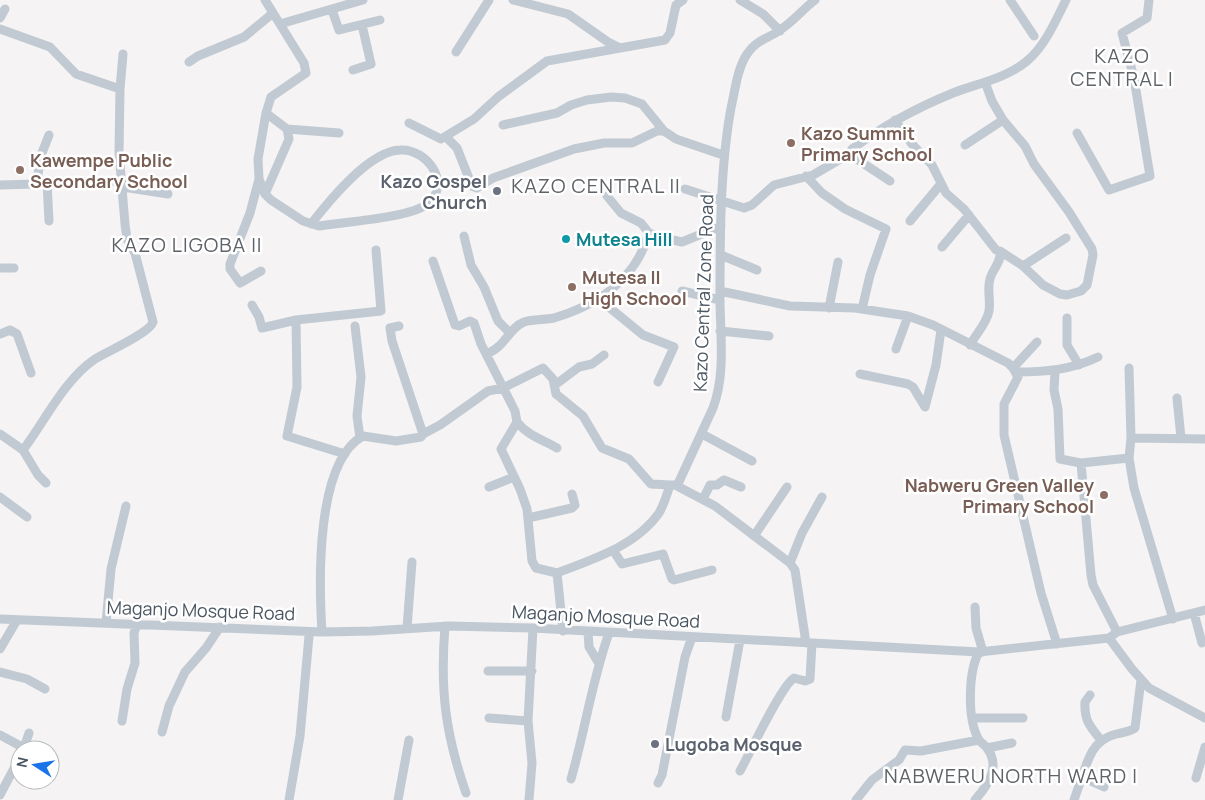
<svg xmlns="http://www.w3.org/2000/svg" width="1205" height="800" font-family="Manrope,sans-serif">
<rect width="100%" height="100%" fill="#f5f3f3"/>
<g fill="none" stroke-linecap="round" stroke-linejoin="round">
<!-- minor -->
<path stroke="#c1cad2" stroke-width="9" d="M 265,0 L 304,63 L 306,73 L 271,97 L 266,113 L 258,159 L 259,179 L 265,194 L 271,200 L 303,221 L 319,226 C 343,222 410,218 427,204 C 453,185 427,148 400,150 C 369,151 329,201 311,224
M 513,0 L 568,14 L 608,42 L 620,48
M 740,0 L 763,14 L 780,31
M 1010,0 L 1034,36
M 332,10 L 339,30 L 380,20
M 0,18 L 5,9
M 280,24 L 363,0
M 0,29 L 50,47 L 76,74 L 120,89 L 119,152 L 125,224 L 127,239 L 135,253 L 153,322 C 150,333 106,352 95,359 C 64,380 45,421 23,450
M 456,52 L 489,0
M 189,62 L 198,56 L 244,37 L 273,13
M 353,70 L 371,64 L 362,25
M 985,82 L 992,101 L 1003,120 L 1025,146 L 1034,164 L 1069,212 L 1092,249 L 1093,255 L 1087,285 L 1081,291 L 1067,295 L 1060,294 L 1043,285 L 1023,266 L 1000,251
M 120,89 L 123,54
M 266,113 L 287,129 L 339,133
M 895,120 L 911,143 L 932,165 L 946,193 L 964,209 L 996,250 L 1000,251 C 1002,260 994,268 991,276 C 986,287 991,299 989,311 C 987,323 976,334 970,345
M 409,123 L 441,139 L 474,119 L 498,97 L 547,61 L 665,40 L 670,33 L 676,5 L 683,0
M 503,125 L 557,113 L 571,105 L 587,100 L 611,97 L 625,98 L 642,104 L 664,131 L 676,139 L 723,155
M 1077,133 L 1109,190 L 1150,176 L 1134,78 L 1122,33 L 1147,18 L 1149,0
M 446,137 L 457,148 L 472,186 L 477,188 L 493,178 L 574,149 L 604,143 L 632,143 L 657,131 L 664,131
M 965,145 L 1003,120
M 849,154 L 890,181
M 806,176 L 822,193 L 845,209 L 886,229 L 870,275 L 862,309
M 259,179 L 250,213 L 230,264 L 230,269 L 240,283 L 261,271
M 47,182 L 49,221
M 37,184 L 40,158 L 49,135
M 0,185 L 37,184 L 42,181 L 47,182 L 123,181
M 123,187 L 168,194
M 685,189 L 744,208 L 752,205 L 774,185 L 813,175 L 849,154 L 852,149 C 883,126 916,108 953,93 C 976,84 1007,78 1027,61 C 1045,46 1056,20 1066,0
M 265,194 L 289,139 L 287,129
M 607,196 L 621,213 L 641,223 L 649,233 L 664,238 L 682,242 L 721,226
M 910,221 L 940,185
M 464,236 L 471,265 L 484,287 L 498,321 L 509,332
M 942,247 L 969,215
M 721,255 L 757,270
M 433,261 L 455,325 L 459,326 L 470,321 L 474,323 L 481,344 L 515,411 L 517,422 L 501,449 L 520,489 L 527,509 L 532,561 L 536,568 L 557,573 L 563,631
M 1023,266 L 1066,238
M 0,268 L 14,268
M 682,291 L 720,300
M 720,291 L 790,306 L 855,308 L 908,316 L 933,325 L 1008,363 L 1013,368
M 599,299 L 643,335 L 674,347 L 658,382
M 252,305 L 259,317 L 262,328 L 296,320 L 381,311 L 376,250
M 829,308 L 838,262
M 1067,318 L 1067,345 L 1079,365
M 296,320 L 297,387 L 287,436 L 345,454
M 355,326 L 361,377 L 357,416 L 360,438
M 399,326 L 390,328 L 392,341 L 423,434
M 720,331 L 769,336
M 0,334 L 10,330 L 17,334 L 31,373
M 1037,342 L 1013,368 L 1018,377 L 1004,404 L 1004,435 L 1041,593 L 1057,644
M 896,349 L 908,316
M 487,354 C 491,352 496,349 499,346 C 508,338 512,327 524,322 C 533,319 544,320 554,318 C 598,305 636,279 649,233
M 1129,368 L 1131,438 L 1129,458 L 1134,488 L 1173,619
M 1016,372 C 1045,372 1071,370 1098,357
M 1055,372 L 1054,390 L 1058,409 L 1060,459 L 1081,463 L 1129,458
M 860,374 L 908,384 L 913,387 L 925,407
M 555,385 L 579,367 L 592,364 L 604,355
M 1177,398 L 1181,438
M 925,407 L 936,365 L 941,330
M 517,422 C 527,435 543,440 557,448
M 0,434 L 23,450 L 38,475 L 46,483
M 702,434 L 752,461
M 1131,438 L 1205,439
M 1081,463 L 1091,575 L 1093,585 L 1117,632
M 489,487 L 514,477
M 0,497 L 27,517
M 703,499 L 710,485 L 717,485 L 724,480 L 741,487
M 528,518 L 572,508 L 575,505 L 572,494
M 754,536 L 787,487
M 613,550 L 622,564 L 663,554 L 672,579 L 674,580 L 712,570
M 790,563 L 802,533 L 822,497
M 557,573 C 593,559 636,546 659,513 C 664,505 667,494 670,485 L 675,485
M 975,607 L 976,628 L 983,652
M 1194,613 L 1202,643
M 0,619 L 322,632 L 372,631 L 449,626 L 533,628 L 979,652 L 1109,638 L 1117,632 L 1205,610
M 106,623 L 111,569 L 126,506
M 445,626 C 440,689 445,733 466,793
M 407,628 L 412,562
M 322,632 C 319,584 315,462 363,436 L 396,441 L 421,437 L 423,434 L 440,425 L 488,391 L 503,388 L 543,368 L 553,379 L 556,394 L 583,416 L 602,448 L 629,459 L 651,484 L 670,485
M 588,632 L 589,647 L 598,662
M 1109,638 L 1132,669 L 1149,688 L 1205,718
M 806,643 L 795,570 L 790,563 L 715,506 L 677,486 L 713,408 C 726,373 720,334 720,298 C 720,237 720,168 731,108 C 735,91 737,69 747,54 C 757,39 768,39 780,30 C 793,22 803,9 815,0
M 0,649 L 17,620
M 488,671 L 532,671
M 0,672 L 27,679 L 45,689
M 1090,695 L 1085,702 C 1084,720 1090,727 1101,740
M 726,717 L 740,640
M 489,718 L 528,721
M 973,718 L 1023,718
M 122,721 L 127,689 L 135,663 L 134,633 L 137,624
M 162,732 L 169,706 L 185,672 L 206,648 L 220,627
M 0,735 L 24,748 L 29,733
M 987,748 L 1012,743
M 740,771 C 750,753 781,686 794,678 L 805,681 L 810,679 L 812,643
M 1196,778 L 1205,747
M 571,779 C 585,731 592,680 609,633
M 658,783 L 662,775 L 685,657 L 692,637
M 1104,787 L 1082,777 C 1088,759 1093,741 1113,735 C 1120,733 1129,732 1135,728 L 1141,680
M 0,795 L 20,757
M 289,800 L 300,736 L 309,636
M 398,800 L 409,740
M 529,800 L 532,763 L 528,721 L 533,628
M 856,800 L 872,780 L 899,760 L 905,750 L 921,751 L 979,740
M 975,800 C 988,785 1001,767 987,748 C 985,745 981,743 979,740 C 967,720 968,672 979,652
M 1074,800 L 1082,777"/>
</g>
<!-- markers -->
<g fill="#8d6e63" stroke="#fff" stroke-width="2">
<circle cx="791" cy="143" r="5"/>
<circle cx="20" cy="170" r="5"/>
<circle cx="572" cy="287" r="5"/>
<circle cx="1104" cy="495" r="5"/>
</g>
<g fill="#6b7280" stroke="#fff" stroke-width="2">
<circle cx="497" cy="191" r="5"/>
<circle cx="655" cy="744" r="5"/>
</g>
<circle fill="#0f9aa8" stroke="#fff" stroke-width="2" cx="566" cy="239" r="5"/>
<g text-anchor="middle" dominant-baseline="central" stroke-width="5" stroke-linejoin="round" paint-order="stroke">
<!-- education labels -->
<g font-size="18" font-weight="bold" fill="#785e54" stroke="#fff" text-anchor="start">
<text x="801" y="133">Kazo Summit<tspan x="801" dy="21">Primary School</tspan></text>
<text x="30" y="160">Kawempe Public<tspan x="30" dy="21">Secondary School</tspan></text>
<text x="582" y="277">Mutesa II<tspan x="582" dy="21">High School</tspan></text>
<text x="1094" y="485" text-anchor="end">Nabweru Green Valley<tspan x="1094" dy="21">Primary School</tspan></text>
</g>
<!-- worship labels -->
<g font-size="18" font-weight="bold" fill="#5b616d" stroke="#fff" text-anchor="end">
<text x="487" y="181">Kazo Gospel<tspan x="487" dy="21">Church</tspan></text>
<text x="665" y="744" text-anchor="start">Lugoba Mosque</text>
</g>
<!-- culture labels -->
<g font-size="18" font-weight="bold" fill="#0d838f" stroke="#fff" text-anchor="start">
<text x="576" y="239">Mutesa Hill</text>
</g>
<!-- street labels -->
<g font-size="18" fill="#4a5661" stroke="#fff">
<text transform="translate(703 293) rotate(-88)">Kazo Central Zone Road</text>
<text transform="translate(201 610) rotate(2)">Maganjo Mosque Road</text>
<text transform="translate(606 616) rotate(3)">Maganjo Mosque Road</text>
</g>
<!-- quarter labels -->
<g font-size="20" letter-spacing="1" fill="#5f6368" stroke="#fff">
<text x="1122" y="55">KAZO<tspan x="1122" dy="23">CENTRAL I</tspan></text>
<text x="596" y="185">KAZO CENTRAL II</text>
<text x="187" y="244">KAZO LIGOBA II</text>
<text x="1011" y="775">NABWERU NORTH WARD I</text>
</g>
</g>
<!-- north arrow -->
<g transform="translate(35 765) rotate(282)"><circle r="24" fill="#ffffff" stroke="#b7bbc0"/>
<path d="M0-4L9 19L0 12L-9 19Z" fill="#1a73e8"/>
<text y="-8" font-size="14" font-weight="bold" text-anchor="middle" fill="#4a5661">N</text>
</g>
</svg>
